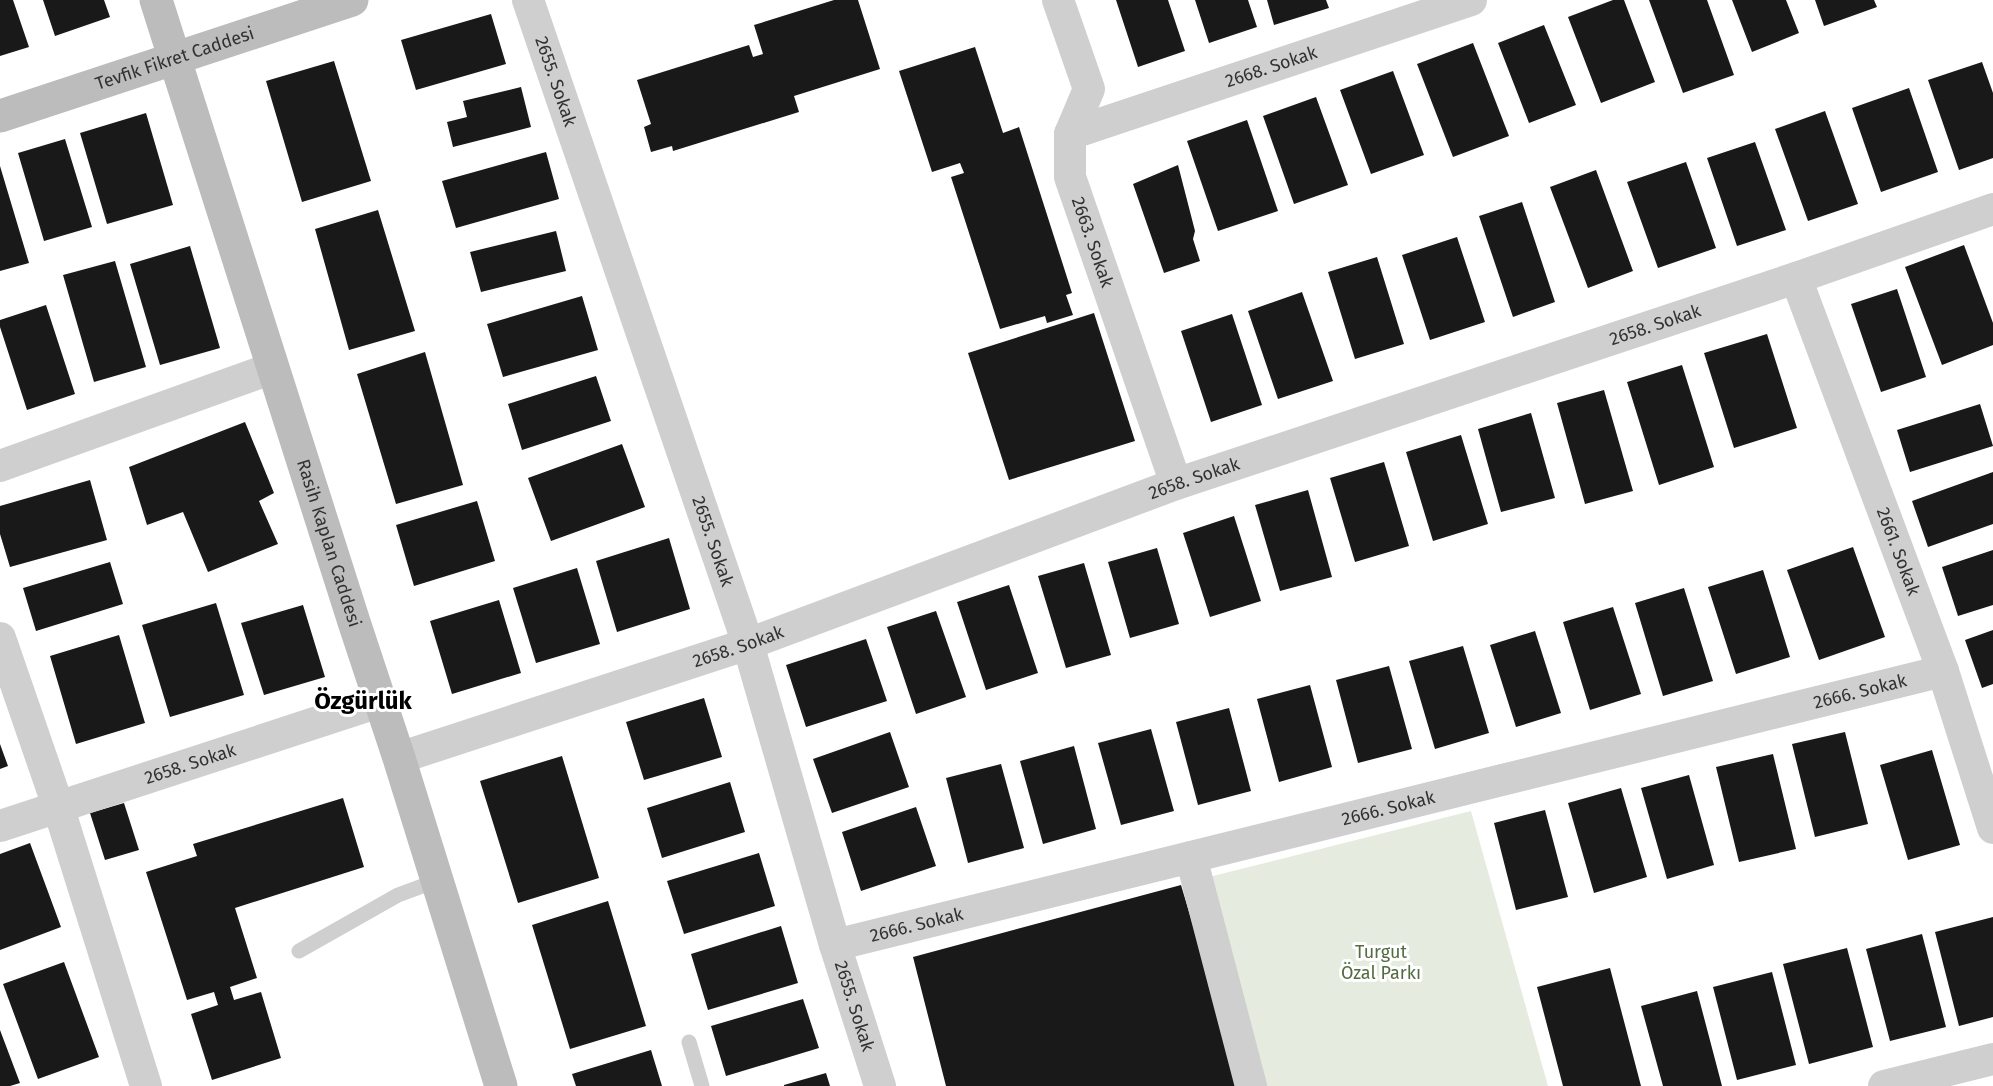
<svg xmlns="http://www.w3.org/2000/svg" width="1993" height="1086" font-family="'Fira Sans',sans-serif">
<rect width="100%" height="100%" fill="#fff"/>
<!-- green -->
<path fill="#e5ebdf" d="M 1471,811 L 1548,1086 L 1262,1086 L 1209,877 Z"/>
<!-- building -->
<path fill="#191919" d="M 0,0 L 13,0 L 29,47 L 0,56 Z
M 43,0 L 104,0 L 110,17 L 55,36 Z
M 834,0 L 858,0 L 880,69 L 794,96 L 799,112 L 673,151 L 672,146 L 651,152 L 644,127 L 651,124 L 637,80 L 749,45 L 753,57 L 763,54 L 754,25 Z
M 1116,0 L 1168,0 L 1185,51 L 1138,67 Z
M 1195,0 L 1248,0 L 1257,27 L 1209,43 Z
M 1267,0 L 1326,0 L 1329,8 L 1274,25 Z
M 1613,0 L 1624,0 L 1655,82 L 1601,103 L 1568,17 Z
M 1649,0 L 1707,0 L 1734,75 L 1683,93 Z
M 1732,0 L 1786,0 L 1799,33 L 1752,52 Z
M 1815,0 L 1874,0 L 1877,7 L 1824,26 Z
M 491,14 L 506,64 L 416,90 L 401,40 Z
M 1544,25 L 1576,105 L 1529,123 L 1498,43 Z
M 1473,43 L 1509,136 L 1453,157 L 1417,64 Z
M 975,47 L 1003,133 L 1019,127 L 1072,293 L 1066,295 L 1073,315 L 1047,323 L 1045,316 L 1000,329 L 951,177 L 964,173 L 960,163 L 932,172 L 899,71 Z
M 334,61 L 371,181 L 302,202 L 266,81 Z
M 1982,62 L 1993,93 L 1993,158 L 1959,170 L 1928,80 Z
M 1393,71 L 1424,155 L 1371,174 L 1340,90 Z
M 521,87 L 531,127 L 453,147 L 447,122 L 467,117 L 463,101 Z
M 1909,88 L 1938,172 L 1881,192 L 1852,108 Z
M 1316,97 L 1348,185 L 1294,204 L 1263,116 Z
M 1825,111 L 1858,204 L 1808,221 L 1775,129 Z
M 146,113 L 173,205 L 107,224 L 80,133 Z
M 1247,120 L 1278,211 L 1218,231 L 1187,141 Z
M 65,139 L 92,227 L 44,241 L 18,153 Z
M 1755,142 L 1786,230 L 1737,246 L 1707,158 Z
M 546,152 L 559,199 L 456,228 L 442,181 Z
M 1686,162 L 1716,248 L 1658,268 L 1627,182 Z
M 1178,165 L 1195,231 L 1193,239 L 1200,261 L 1164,273 L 1133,184 Z
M 0,166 L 29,263 L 0,271 Z
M 1596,170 L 1633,271 L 1588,288 L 1550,187 Z
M 1522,202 L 1555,302 L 1513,317 L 1479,216 Z
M 378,210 L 415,331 L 349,350 L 315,229 Z
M 556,231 L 566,271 L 481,292 L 470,252 Z
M 1457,237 L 1485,322 L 1430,340 L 1402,255 Z
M 1964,245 L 1993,323 L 1993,345 L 1942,365 L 1905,267 Z
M 190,246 L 220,348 L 160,365 L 130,264 Z
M 1377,257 L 1404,344 L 1355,359 L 1328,272 Z
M 115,261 L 146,367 L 94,382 L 63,275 Z
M 1897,289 L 1926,377 L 1881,392 L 1851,304 Z
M 1302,292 L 1333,381 L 1278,399 L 1248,311 Z
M 582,296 L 598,350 L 503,377 L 487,324 Z
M 46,305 L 75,394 L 27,410 L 0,327 L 0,320 Z
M 1094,313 L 1135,441 L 1009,480 L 968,353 Z
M 1232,314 L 1262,405 L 1211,422 L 1181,331 Z
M 1767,334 L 1797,428 L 1734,448 L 1704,353 Z
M 425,352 L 463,485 L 396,504 L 357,374 Z
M 1682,365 L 1714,467 L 1659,485 L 1627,382 Z
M 596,376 L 611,421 L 522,450 L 508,404 Z
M 1604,390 L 1633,491 L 1585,504 L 1557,403 Z
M 1980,404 L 1993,446 L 1910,472 L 1897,430 Z
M 1531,413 L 1555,498 L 1501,512 L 1478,429 Z
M 245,422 L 274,493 L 259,501 L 278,544 L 208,572 L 183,512 L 147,525 L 129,467 Z
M 1461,435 L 1488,524 L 1433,541 L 1406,452 Z
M 622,444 L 645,507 L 551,541 L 528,478 Z
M 1384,462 L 1409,546 L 1355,562 L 1330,478 Z
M 1993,472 L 1993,524 L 1928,547 L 1912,501 Z
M 90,480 L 107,540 L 10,567 L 0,534 L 0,506 Z
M 1308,490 L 1332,577 L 1280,591 L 1255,505 Z
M 477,501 L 495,561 L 414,586 L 396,525 Z
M 1234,516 L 1261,601 L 1210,617 L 1183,533 Z
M 669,538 L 690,609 L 617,632 L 596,561 Z
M 1853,547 L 1885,637 L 1819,660 L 1787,570 Z
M 1157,548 L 1179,624 L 1130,638 L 1108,562 Z
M 1993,550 L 1993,605 L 1958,616 L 1942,567 Z
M 110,562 L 123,604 L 36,631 L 23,588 Z
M 1084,563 L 1111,655 L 1066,668 L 1038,576 Z
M 577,568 L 600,644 L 536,663 L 513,588 Z
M 1763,570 L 1790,657 L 1736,674 L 1708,587 Z
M 1009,585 L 1038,673 L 986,690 L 957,602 Z
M 1684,588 L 1713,681 L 1663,696 L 1635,603 Z
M 499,600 L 521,673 L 452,694 L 430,621 Z
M 216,603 L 244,695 L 170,717 L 142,625 Z
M 303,605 L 325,677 L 264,695 L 241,623 Z
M 1613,607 L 1641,694 L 1590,710 L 1563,622 Z
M 936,611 L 966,697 L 916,714 L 887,627 Z
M 1993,630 L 1993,684 L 1982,688 L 1965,640 Z
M 1535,631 L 1561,713 L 1516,727 L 1490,645 Z
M 119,635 L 145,723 L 76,744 L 50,656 Z
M 866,639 L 887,701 L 806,727 L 786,665 Z
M 1463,646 L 1489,733 L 1435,749 L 1409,661 Z
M 1389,666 L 1412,749 L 1358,763 L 1336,680 Z
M 1310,685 L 1332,767 L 1279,782 L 1257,699 Z
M 704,698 L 722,757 L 644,780 L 626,722 Z
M 1229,708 L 1251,791 L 1198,805 L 1176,722 Z
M 1151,729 L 1174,811 L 1121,825 L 1098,743 Z
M 890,732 L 909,787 L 832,813 L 813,759 Z
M 1845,732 L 1868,824 L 1815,837 L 1792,744 Z
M 0,744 L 8,766 L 0,769 Z
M 1074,746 L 1096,829 L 1043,844 L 1020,761 Z
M 1932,750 L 1960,845 L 1908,860 L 1880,765 Z
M 1773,754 L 1796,849 L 1739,862 L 1716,767 Z
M 562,756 L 599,878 L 518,903 L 480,781 Z
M 1001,764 L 1024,848 L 968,863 L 946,778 Z
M 1689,775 L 1714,865 L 1667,879 L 1641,788 Z
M 730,782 L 745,832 L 662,858 L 647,808 Z
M 1621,788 L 1647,877 L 1594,893 L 1568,803 Z
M 343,798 L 364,867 L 235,908 L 257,978 L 230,987 L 234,1000 L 261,992 L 281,1058 L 212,1080 L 191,1014 L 218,1005 L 214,992 L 187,1000 L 146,872 L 197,856 L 193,844 Z
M 124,803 L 139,850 L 105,860 L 90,813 Z
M 916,807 L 936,866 L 861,891 L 842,832 Z
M 1545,810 L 1568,897 L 1516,910 L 1494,823 Z
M 30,843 L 61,927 L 0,950 L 0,854 Z
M 759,853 L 775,906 L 684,934 L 667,881 Z
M 1181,885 L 1241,1086 L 946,1086 L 913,957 Z
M 608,901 L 646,1026 L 570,1049 L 532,925 Z
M 1993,917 L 1993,1017 L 1959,1026 L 1935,932 Z
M 781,926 L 798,983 L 708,1010 L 691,954 Z
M 1922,934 L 1946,1027 L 1890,1041 L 1866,949 Z
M 1847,948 L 1873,1047 L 1809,1064 L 1783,964 Z
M 64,962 L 99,1057 L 38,1079 L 3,984 Z
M 1610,968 L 1641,1086 L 1563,1086 L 1537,987 Z
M 1772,972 L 1796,1065 L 1737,1080 L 1713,987 Z
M 1697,991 L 1722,1086 L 1663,1086 L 1641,1006 Z
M 803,999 L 819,1048 L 726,1076 L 711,1026 Z
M 0,1030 L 20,1083 L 10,1086 L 0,1086 Z
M 651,1050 L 662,1086 L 576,1086 L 572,1074 Z
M 826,1073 L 830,1086 L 784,1086 L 784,1085 Z"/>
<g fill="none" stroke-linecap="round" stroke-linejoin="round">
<!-- lane -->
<path stroke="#cfcfcf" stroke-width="15" d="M 299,951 L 398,895 L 436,881
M 689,1042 L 702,1086"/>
<!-- street -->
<g stroke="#cfcfcf" stroke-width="32">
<path id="s1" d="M 528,0 L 748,644 L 835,945 L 880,1086"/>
<path id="s2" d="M 1058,0 L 1089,89 L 1070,134 L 1070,177 L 1176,484"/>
<path id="s3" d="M 1070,134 L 1471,0"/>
<path id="s4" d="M 1796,278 L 1943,671 L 1993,828"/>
<path d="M 0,466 L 273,368"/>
<path d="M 0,638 L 58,806 L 146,1086"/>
<path id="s5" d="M 399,758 L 748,644 L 1176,484 L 1796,278 L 1993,209"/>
<path id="s6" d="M 0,826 L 379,702"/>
<path d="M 1191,857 L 1251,1086"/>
<path id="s7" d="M 835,945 L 1943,671"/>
<path d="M 1884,1086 L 1993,1059"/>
</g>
<!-- secondary -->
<g stroke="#bcbcbc" stroke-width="33">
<path id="s8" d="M 156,0 L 354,622 L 399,758 L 501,1086"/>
<path id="s9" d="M 0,116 L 352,0"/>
</g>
</g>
<g text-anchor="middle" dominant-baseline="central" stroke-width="6" stroke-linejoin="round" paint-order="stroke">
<!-- street labels -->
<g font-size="18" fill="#323232" stroke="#fff">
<text stroke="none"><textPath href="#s9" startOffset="184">Tevfik Fikret Caddesi</textPath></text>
<text stroke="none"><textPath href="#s3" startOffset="212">2668. Sokak</textPath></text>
<text stroke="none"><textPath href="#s1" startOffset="86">2655. Sokak</textPath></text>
<text stroke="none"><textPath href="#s2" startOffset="255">2663. Sokak</textPath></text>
<text stroke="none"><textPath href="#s5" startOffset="1329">2658. Sokak</textPath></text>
<text stroke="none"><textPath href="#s5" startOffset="843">2658. Sokak</textPath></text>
<text stroke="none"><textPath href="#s1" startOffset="572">2655. Sokak</textPath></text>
<text stroke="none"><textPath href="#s8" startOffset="570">Rasih Kaplan Caddesi</textPath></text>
<text stroke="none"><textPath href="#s4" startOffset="292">2661. Sokak</textPath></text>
<text stroke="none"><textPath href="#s5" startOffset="357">2658. Sokak</textPath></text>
<text stroke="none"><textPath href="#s7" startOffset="1056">2666. Sokak</textPath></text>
<text stroke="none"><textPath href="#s6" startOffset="200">2658. Sokak</textPath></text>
<text stroke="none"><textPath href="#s7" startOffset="570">2666. Sokak</textPath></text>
<text stroke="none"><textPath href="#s7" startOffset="84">2666. Sokak</textPath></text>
<text stroke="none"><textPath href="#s1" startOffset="1058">2655. Sokak</textPath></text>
</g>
<!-- park labels -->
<g font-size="18" fill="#556c42" stroke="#fff">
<text x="1381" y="952">Turgut<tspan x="1381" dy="21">Özal Parkı</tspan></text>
</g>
<!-- district labels -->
<g font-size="24" font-weight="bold" fill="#000" stroke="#fff">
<text x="363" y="701">Özgürlük</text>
</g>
</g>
</svg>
